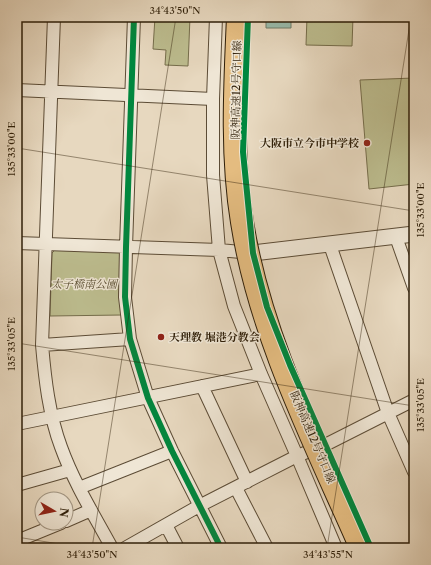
<svg xmlns="http://www.w3.org/2000/svg" width="431" height="565" font-family="'Libre Caslon Text','Noto Serif JP',serif">
<rect width="100%" height="100%" fill="#e7d8bf"/>
<filter id="stains"><feTurbulence type="fractalNoise" baseFrequency=".005" numOctaves="4"/><feColorMatrix values="0 0 0 0 .2 0 0 0 0 .09 0 0 0 0 .02 0 0 0 .5 -.17"/></filter>
<radialGradient id="worn" r=".72"><stop offset=".6" stop-color="#630" stop-opacity="0"/><stop offset="1" stop-color="#630" stop-opacity=".3"/></radialGradient>
<!-- green -->
<path fill="#bcbc8e" stroke="#756d4b" d="M 155,17 L 190,17 L 188,66 L 165,65 L 166,50 L 153,49 Z
M 307,17 L 353,17 L 352,46 L 306,45 Z
M 414,78 L 414,184 L 369,189 L 360,80 Z
M 55,250 L 118,252 L 121,255 L 122,315 L 50,316 L 52,253 Z"/>
<!-- water -->
<path fill="#98bbac" stroke="#6e7c6a" d="M 266,17 L 291,17 L 291,28 L 266,28 Z"/>
<g fill="none" stroke-linecap="round" stroke-linejoin="round">
<!-- minor casing -->
<g stroke="#5c4c36" stroke-width="14">
<path id="minor" d="M 54,17 L 42,345 C 45,379 49,415 61,447 C 74,483 94,515 112,548
M 134,17 L 126,247 L 125,297 L 130,339 L 148,398 L 172,451 L 221,548
M 216,17 L 213,99 L 213,175 L 219,250 L 234,306 L 261,374 L 297,456 L 336,548
M 17,90 L 213,99
M 396,237 L 414,288
M 17,243 L 219,250 L 252,253
M 330,245 L 388,413 L 414,472
M 42,345 L 130,339
M 202,386 L 247,482
M 17,424 L 261,374
M 17,485 L 70,470
M 79,488 L 172,451
M 236,488 L 267,548
M 66,521 L 91,510
M 166,525 L 178,548
M 17,541 L 61,523
M 125,548 L 199,506 L 297,456 L 325,445 L 414,400"/>
</g>
<!-- tertiary casing -->
<g stroke="#5c4c36" stroke-width="17">
<path id="tertiary" d="M 253,253 L 414,234"/>
</g>
<!-- minor -->
<use href="#minor" stroke="#efe6d5" stroke-width="12"/>
<!-- tertiary -->
<use href="#tertiary" stroke="#efe6d5" stroke-width="15"/>
<!-- motorway-bridge casing -->
<g stroke="#2e1e08" stroke-width="24" stroke-linecap="butt">
<path id="motorway-bridge" d="M 238,17 C 235,85 231,155 242,222 C 260,336 315,443 361,548"/>
</g>
<!-- motorway-bridge -->
<use href="#motorway-bridge" stroke="#e4bc80" stroke-width="22"/>
<!-- cycleway casing -->
<g stroke="#efe6d5" stroke-width="8">
<path id="cycleway" d="M 134,17 L 126,247 L 125,297 L 130,339 L 148,398 L 172,451 L 221,548
M 248,17 L 243,152 L 253,253 L 267,307 L 290,365 L 371,548"/>
</g>
<!-- cycleway -->
<use href="#cycleway" stroke="#00873e" stroke-width="6"/>
</g>
<!-- ticks -->
<path fill="none" stroke="#2e1e08" stroke-width="1" stroke-opacity="0.45" d="M 17,148 L 414,211M 17,343 L 414,406M 17,537 L 83,548M 92,548 L 176,17M 327,548 L 411,17"/>
<!-- markers -->
<g fill="#8f2418" stroke="#efe6d5" stroke-width="1.5">
<circle cx="367" cy="143" r="4"/>
<circle cx="161" cy="337" r="4"/>
</g>
<g text-anchor="middle" dominant-baseline="central" stroke-width="3" stroke-linejoin="round" paint-order="stroke">
<!-- street labels -->
<g font-size="11" fill="#2e1e08" stroke="#efe6d5">
<text transform="translate(236 90) rotate(-89)">阪神高速12号守口線</text>
<text transform="translate(313 437) rotate(67)">阪神高速12号守口線</text>
</g>
<!-- poi labels -->
<g font-size="11" font-weight="bold" fill="#2e1e08" stroke="#efe6d5" text-anchor="end">
<text x="359" y="143">大阪市立今市中学校</text>
<text x="169" y="337" text-anchor="start">天理教 堀港分教会</text>
</g>
<!-- park labels -->
<g font-size="11" font-style="italic" fill="#594d30" stroke="#efe6d5">
<text x="84" y="284">太子橋南公園</text>
</g>
</g>
<!-- margin -->
<rect width="431" height="565" fill="none" stroke="#e7d8bf" stroke-width="44"/>
<!-- north arrow -->
<g transform="translate(54 511) rotate(99)"><circle r="19" fill="#efe6d5" stroke="#a29683"/>
<path d="M0-3L7 15L0 10L-7 15Z" fill="#8f2418"/>
<text y="-6" font-size="11" font-weight="bold" text-anchor="middle" fill="#2e1e08">N</text>
</g>
<rect x="22" y="22" width="387" height="521" fill="none" stroke="#2e1e08" stroke-width="1.5"/>
<g font-size="10" text-anchor="middle" fill="#2e1e08">
<text x="175" y="14">34°43'50"N</text>
<text transform="translate(11 149) rotate(-90)" y="4">135°33'00"E</text>
<text transform="translate(420 210) rotate(-90)" y="4">135°33'00"E</text>
<text transform="translate(11 344) rotate(-90)" y="4">135°33'05"E</text>
<text transform="translate(420 405) rotate(-90)" y="4">135°33'05"E</text>
<text x="92" y="558">34°43'50"N</text>
<text x="328" y="558">34°43'55"N</text>
</g>
<rect width="100%" height="100%" filter="url(#stains)"/>
<rect width="100%" height="100%" fill="url(#worn)"/>
</svg>
